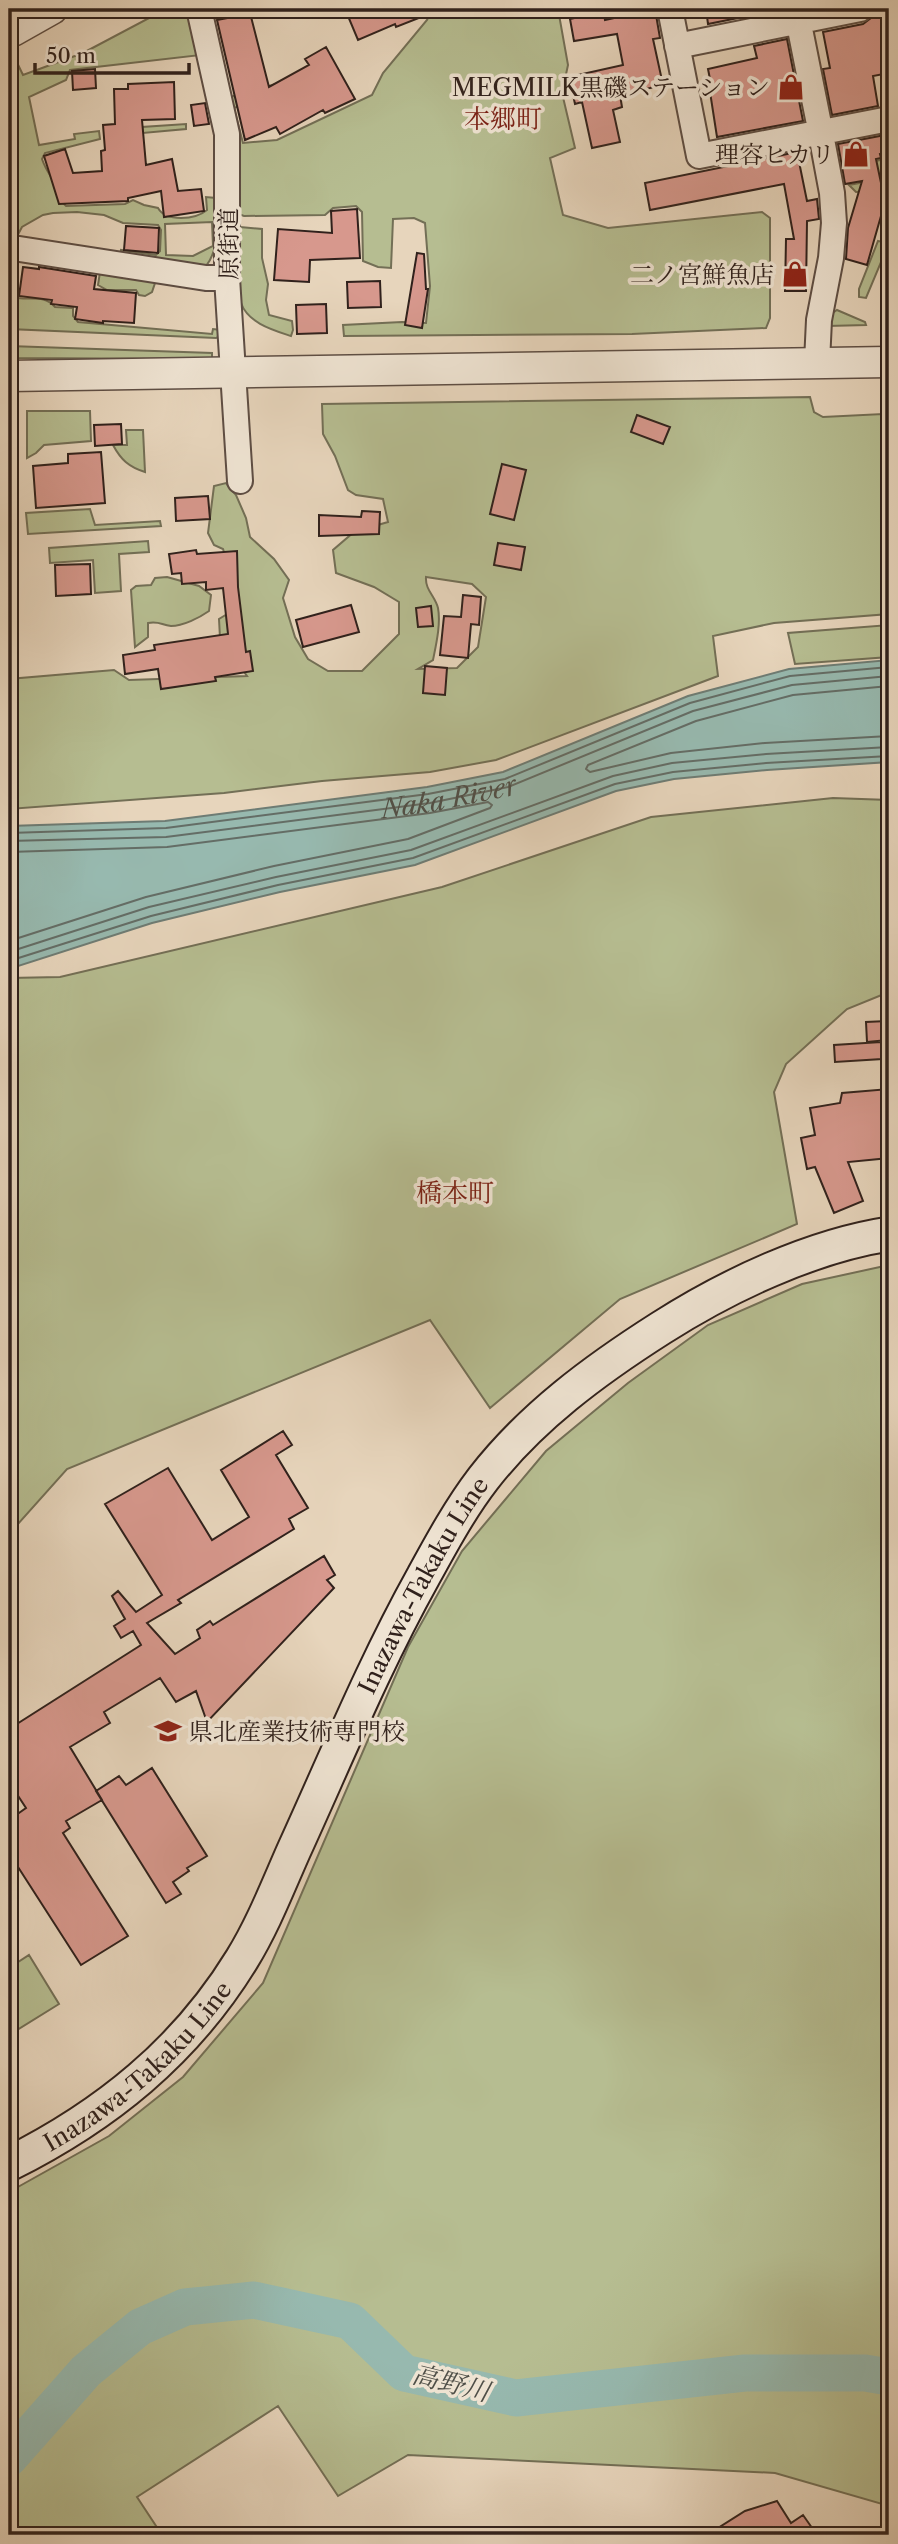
<svg xmlns="http://www.w3.org/2000/svg" width="898" height="2544" font-family="'Libre Caslon Text','Noto Serif JP',serif">
<rect width="100%" height="100%" fill="#e7d5bc"/>
<filter id="stains"><feTurbulence type="fractalNoise" baseFrequency=".00286" numOctaves="4"/><feColorMatrix values="0 0 0 0 .2 0 0 0 0 .09 0 0 0 0 .02 0 0 0 .5 -.17"/></filter>
<radialGradient id="worn" r=".72"><stop offset=".6" stop-color="#630" stop-opacity="0"/><stop offset="1" stop-color="#630" stop-opacity=".3"/></radialGradient>
<!-- green -->
<path fill="#b6bd91" stroke="#736f56" stroke-width="2" fill-rule="evenodd" d="M 166,9 L 190,9 L 201,55 L 70,70 L 66,80 L 29,97 L 39,145 L 75,139 L 74,134 L 99,131 L 100,139 L 45,153 L 42,159 C 45,168 48,172 53,180 C 60,189 56,198 66,206 L 125,204 L 133,200 L 144,205 L 158,208 C 166,222 195,220 207,210 L 206,197 L 216,198 C 216,221 221,247 206,266 L 120,257 L 121,250 L 156,255 L 160,251 L 161,230 L 158,225 L 123,223 L 104,215 L 77,212 L 53,213 L 43,215 L 22,227 L 14,242 L 9,242 L 9,51 L 11,50 L 23,75 L 83,53 ZM 212,222 L 213,246 L 193,256 L 166,255 L 165,224 Z
M 432,9 L 558,9 L 568,65 L 562,93 L 575,148 L 550,158 L 563,215 L 608,228 L 762,212 L 770,218 L 770,318 L 766,328 L 632,334 L 344,336 L 343,325 L 402,322 L 426,323 L 430,286 L 425,223 L 414,218 L 393,219 L 391,268 L 378,267 L 363,261 L 362,212 L 356,206 L 333,208 L 325,215 L 244,216 L 236,213 L 230,101 L 233,96 L 276,84 L 249,102 L 234,108 L 243,143 L 277,140 L 372,95 L 383,73 L 427,20 Z
M 186,124 L 186,129 L 143,133 L 142,127 Z
M 889,149 L 889,217 L 887,217 L 884,190 L 856,192 L 849,185 L 859,183 L 862,178 L 860,164 L 880,160 Z
M 240,227 L 262,229 L 262,258 L 268,284 L 266,300 L 269,315 L 292,321 L 293,330 L 291,336 C 273,330 248,323 241,303 C 236,292 237,244 236,229 Z
M 878,241 L 889,243 L 866,298 L 859,297 L 859,289 Z
M 100,272 L 152,278 L 155,283 L 152,292 L 145,296 L 139,295 L 136,290 L 107,290 L 98,285 Z
M 18,298 C 33,300 44,295 55,307 L 73,308 L 73,316 L 78,322 L 212,334 L 213,329 L 221,330 L 221,335 L 216,338 L 9,329 L 9,302 Z
M 837,310 L 865,322 L 866,325 L 828,326 L 831,314 Z
M 9,346 L 212,353 L 212,359 L 9,358 Z
M 810,397 L 814,412 L 823,417 L 883,414 L 886,427 L 883,473 L 889,473 L 889,614 L 774,623 L 713,636 L 718,676 L 496,760 L 430,772 L 322,781 L 224,793 L 9,809 L 9,679 L 114,670 L 129,680 L 247,676 L 220,638 L 219,619 L 237,608 L 238,595 L 223,549 L 214,545 L 208,533 L 214,486 L 226,483 L 236,495 L 246,518 L 250,537 L 274,559 L 289,580 L 283,598 L 295,637 L 308,659 L 328,671 L 362,671 L 399,634 L 399,602 L 374,587 L 336,573 L 333,550 L 354,532 L 388,522 L 383,499 L 356,495 L 348,490 L 335,456 L 323,434 L 322,404 ZM 426,577 L 472,584 L 486,597 L 478,647 L 457,668 L 418,669 L 433,660 C 436,645 441,624 438,608 C 435,596 425,590 426,577 Z
M 27,411 L 90,411 L 91,441 L 44,445 L 36,453 L 27,458 Z
M 126,430 L 143,430 L 145,472 C 129,467 121,460 113,445 L 127,445 Z
M 90,509 L 95,525 L 160,521 L 161,526 L 28,534 L 26,513 Z
M 148,541 L 149,552 L 119,554 L 121,591 L 95,593 L 93,560 L 50,563 L 49,548 Z
M 167,577 L 199,586 L 211,595 L 209,611 C 199,618 183,626 171,626 C 161,625 160,621 148,623 L 148,637 L 135,647 L 131,590 L 136,586 L 151,585 L 155,578 Z
M 889,625 L 889,657 L 795,664 L 788,633 Z
M 833,798 L 889,800 L 889,992 L 847,1009 L 786,1064 L 774,1092 L 797,1224 L 620,1299 L 490,1408 L 430,1320 L 67,1469 L 9,1534 L 9,978 L 60,977 L 442,887 L 651,817 Z
M 889,1265 L 889,2506 L 775,2473 L 408,2455 L 338,2496 L 278,2406 L 137,2497 L 162,2535 L 9,2535 L 9,2192 L 109,2136 L 183,2077 L 263,1983 L 408,1647 L 462,1551 L 546,1451 L 628,1383 L 708,1325 L 802,1284 Z
M 29,1955 L 59,2004 L 9,2035 L 9,1968 Z"/>
<!-- water -->
<path fill="#97b9af" stroke="#6e7c74" stroke-width="2" d="M 889,660 L 889,762 L 767,770 L 674,779 L 616,791 L 415,865 L 280,892 L 152,923 L 9,969 L 9,826 L 165,821 L 427,787 L 503,772 L 688,696 L 789,669 Z"/>
<g fill="none" stroke-linecap="round" stroke-linejoin="round">
<!-- shore -->
<g stroke="#646d66" stroke-width="2">
<path d="M 889,686 L 793,695 L 696,721 L 588,765 L 586,769 L 590,772 L 671,753 L 765,743 L 889,736"/>
<path d="M 9,833 L 166,828 L 428,794 L 505,779 L 690,703 L 790,676 L 889,667"/>
<path id="s1" d="M 9,841 L 166,837 L 430,803 L 508,787 L 693,711 L 792,685 L 889,676"/>
<path d="M 9,852 L 167,847 L 430,813 L 488,802 L 492,805 L 490,808 L 408,839 L 274,866 L 146,897 L 9,941"/>
<path d="M 9,952 L 149,907 L 276,877 L 411,850 L 613,776 L 672,763 L 766,754 L 889,747"/>
<path d="M 9,961 L 151,916 L 278,885 L 413,858 L 615,784 L 673,772 L 766,763 L 889,756"/>
</g>
<!-- river -->
<path stroke="#97b9af" stroke-width="37" d="M 9,2458 L 86,2371 L 140,2327 L 185,2307 L 254,2300 L 350,2321 L 404,2373 L 516,2398 L 745,2373 L 865,2373 L 889,2377"/>
</g>
<!-- building -->
<path fill="#d7988d" stroke="#30211c" stroke-width="2" d="M 231,9 L 249,9 L 269,87 L 309,65 L 305,59 L 326,47 L 355,99 L 325,113 L 323,110 L 280,134 L 276,127 L 245,140 L 217,20 L 233,17 Z
M 345,9 L 439,9 L 439,10 L 396,27 L 395,24 L 358,40 Z
M 577,9 L 603,9 L 605,20 L 655,9 L 660,38 L 653,39 L 663,85 L 620,95 L 622,107 L 613,110 L 620,142 L 592,148 L 582,102 L 575,104 L 569,77 L 623,65 L 617,34 L 574,41 L 570,19 L 579,17 Z
M 706,9 L 782,9 L 708,24 Z
M 889,15 L 889,73 L 873,76 L 878,106 L 832,115 L 823,69 L 830,68 L 823,32 L 863,24 L 871,18 Z
M 787,39 L 803,121 L 717,137 L 708,79 L 710,79 L 708,69 L 757,58 L 754,46 Z
M 95,69 L 96,88 L 73,90 L 72,71 Z
M 174,82 L 175,119 L 142,120 L 146,165 L 172,159 L 178,191 L 201,189 L 204,211 L 164,217 L 161,191 L 128,198 L 128,201 L 59,204 L 44,156 L 65,149 L 73,173 L 102,171 L 101,151 L 105,150 L 103,125 L 115,124 L 114,89 L 128,89 L 128,84 Z
M 205,103 L 209,124 L 194,126 L 191,105 Z
M 885,135 L 888,152 L 880,154 L 881,158 L 876,159 L 885,202 L 867,265 L 846,259 L 848,228 L 862,181 L 845,184 L 838,144 Z
M 797,152 L 807,201 L 817,199 L 819,219 L 807,221 L 806,291 L 785,291 L 786,239 L 794,239 L 784,184 L 650,210 L 645,183 Z
M 357,209 L 360,258 L 310,260 L 309,282 L 274,280 L 278,229 L 332,233 L 331,211 Z
M 126,226 L 159,228 L 158,253 L 124,250 Z
M 417,253 L 424,254 L 426,289 L 428,289 L 422,328 L 405,325 Z
M 23,267 L 39,269 L 39,267 L 96,276 L 94,289 L 136,293 L 134,323 L 103,321 L 103,323 L 75,319 L 77,307 L 51,304 L 52,300 L 19,296 Z
M 380,281 L 381,307 L 348,308 L 347,282 Z
M 326,304 L 327,333 L 297,334 L 296,305 Z
M 637,415 L 670,427 L 663,444 L 631,432 Z
M 121,424 L 122,444 L 95,446 L 94,425 Z
M 101,452 L 105,503 L 36,508 L 33,466 L 68,463 L 68,454 Z
M 502,464 L 526,470 L 514,520 L 490,514 Z
M 208,496 L 210,519 L 176,521 L 175,498 Z
M 362,511 L 380,512 L 379,534 L 319,536 L 319,515 L 361,517 Z
M 498,543 L 525,547 L 521,570 L 494,565 Z
M 196,550 L 197,554 L 237,551 L 238,587 L 246,652 L 250,651 L 253,671 L 215,677 L 216,681 L 161,689 L 158,669 L 125,674 L 123,655 L 155,650 L 154,645 L 228,634 L 223,588 L 206,590 L 206,582 L 182,584 L 181,573 L 172,574 L 169,554 Z
M 90,564 L 91,594 L 56,596 L 55,565 Z
M 463,595 L 481,597 L 479,625 L 471,624 L 468,658 L 440,655 L 444,616 L 461,617 Z
M 351,605 L 359,632 L 303,647 L 296,620 Z
M 431,606 L 433,626 L 418,627 L 416,608 Z
M 425,666 L 447,668 L 445,695 L 423,693 Z
M 887,1021 L 888,1040 L 867,1042 L 866,1022 Z
M 881,1042 L 882,1059 L 835,1062 L 834,1045 Z
M 889,1089 L 889,1158 L 848,1162 L 863,1201 L 834,1213 L 815,1167 L 807,1169 L 801,1138 L 815,1135 L 810,1108 L 840,1103 L 842,1093 Z
M 283,1431 L 292,1445 L 276,1455 L 308,1508 L 289,1519 L 294,1529 L 178,1600 L 181,1603 L 147,1623 L 175,1654 L 200,1638 L 197,1630 L 210,1621 L 213,1625 L 324,1556 L 335,1575 L 327,1580 L 334,1588 L 207,1722 L 196,1691 L 176,1702 L 160,1678 L 104,1712 L 110,1723 L 70,1747 L 102,1800 L 66,1821 L 70,1828 L 63,1833 L 128,1936 L 81,1965 L 9,1853 L 9,1820 L 26,1808 L 9,1782 L 9,1729 L 141,1645 L 133,1631 L 121,1638 L 114,1626 L 125,1619 L 112,1596 L 118,1591 L 136,1612 L 162,1595 L 105,1504 L 168,1468 L 212,1540 L 249,1517 L 221,1470 Z
M 152,1768 L 207,1856 L 187,1868 L 189,1871 L 173,1882 L 181,1894 L 166,1903 L 96,1791 L 119,1776 L 126,1785 Z
M 777,2501 L 791,2523 L 803,2515 L 817,2535 L 707,2535 L 745,2511 Z"/>
<g fill="none" stroke-linecap="round" stroke-linejoin="round">
<!-- minor casing -->
<g stroke="#5e4e44" stroke-width="28">
<path id="minor" d="M 199,9 L 227,134 L 227,278 L 240,481
M 670,9 L 699,156 L 889,119
M 796,9 L 821,134 L 832,193 L 834,223 L 831,258 L 819,320 L 817,362
M 677,46 L 860,9
M 13,248 L 206,278 L 227,278"/>
</g>
<!-- tertiary casing -->
<g stroke="#5e4e44" stroke-width="33">
<path id="tertiary" d="M 13,31 L 52,9
M 9,376 L 889,362"/>
</g>
<!-- secondary casing -->
<g stroke="#30211c" stroke-width="37">
<g id="secondary">
<path id="s2" d="M 9,2164 C 105,2116 185,2052 242,1959 C 263,1925 278,1886 294,1850 C 336,1758 374,1665 423,1577 C 441,1544 460,1509 483,1479 C 531,1417 595,1370 661,1328 C 727,1286 811,1246 889,1234"/>
</g>
</g>
<!-- minor -->
<use href="#minor" stroke="#efe4d3" stroke-width="24"/>
<!-- tertiary -->
<use href="#tertiary" stroke="#efe4d3" stroke-width="30"/>
<!-- secondary -->
<use href="#secondary" stroke="#efe4d3" stroke-width="33"/>
</g>
<!-- icons -->
<defs>
<g id="shop-bare" transform="scale(2.1)"><path d="M-5-2.5h2.3a2.7 3.5 0 0 1 5.4 0H5L5.5 6h-11ZM-1.5-2.5h3a1.5 2.3 0 0 0-3 0Z" fill="#8f2418" stroke="#efe4d3" stroke-width="2.5" paint-order="stroke"/></g>
<g id="school-bare" transform="scale(2.1)"><path d="M0-5L7-2L0 1L-7-2ZM-4 1L0 2.5L4 1V4Q0 6-4 4Z" fill="#8f2418" stroke="#efe4d3" stroke-width="2.5" paint-order="stroke"/></g>
</defs>
<g fill-rule="evenodd">
<use href="#shop-bare" x="791" y="87"/>
<use href="#shop-bare" x="856" y="154"/>
<use href="#shop-bare" x="795" y="274"/>
<use href="#school-bare" x="168" y="1731"/>
</g>
<g text-anchor="middle" dominant-baseline="central" stroke-width="7" stroke-linejoin="round" paint-order="stroke">
<!-- poi labels -->
<g font-size="24" fill="#30211c" stroke="#efe4d3" text-anchor="end">
<text x="770" y="87">MEGMILK黒磯ステーション</text>
<text x="835" y="154">理容ヒカリ</text>
<text x="774" y="274">二ノ宮鮮魚店</text>
<text x="189" y="1731" text-anchor="start">県北産業技術専門校</text>
</g>
<!-- street labels -->
<g font-size="24" fill="#30211c" stroke="#efe4d3">
<text transform="translate(228 244) rotate(-90)">原街道</text>
<text stroke="none"><textPath href="#s2" startOffset="730">Inazawa-Takaku Line</textPath></text>
<text stroke="none"><textPath href="#s2" startOffset="163">Inazawa-Takaku Line</textPath></text>
</g>
<!-- neighbourhood labels -->
<g font-size="26" fill="#7a1f14" stroke="#efe4d3">
<text x="503" y="119">本郷町</text>
<text x="455" y="1193">橋本町</text>
</g>
<!-- water labels -->
<g font-size="26" font-style="italic" fill="#4f4f48" stroke="#efe4d3">
<text stroke="none"><textPath href="#s1" startOffset="443">Naka River</textPath></text>
<text transform="translate(451 2383) rotate(14)">高野川</text>
</g>
</g>
<!-- margin -->
<rect width="898" height="2544" fill="none" stroke="#e7d5bc" stroke-width="35"/>
<rect x="10" y="10" width="877" height="2523" fill="none" stroke="#30211c" stroke-width="3.5"/>
<rect x="18" y="18" width="863" height="2509" fill="none" stroke="#30211c" stroke-width="2"/>
<!-- scale -->
<path d="M35 63v10h154v-10" fill="none" stroke="#30211c" stroke-width="3.5"/>
<text x="46" y="63" font-size="21" fill="#30211c" stroke="#efe4d3" stroke-width="5" paint-order="stroke">50 m</text>
<rect width="100%" height="100%" filter="url(#stains)"/>
<rect width="100%" height="100%" fill="url(#worn)"/>
</svg>
